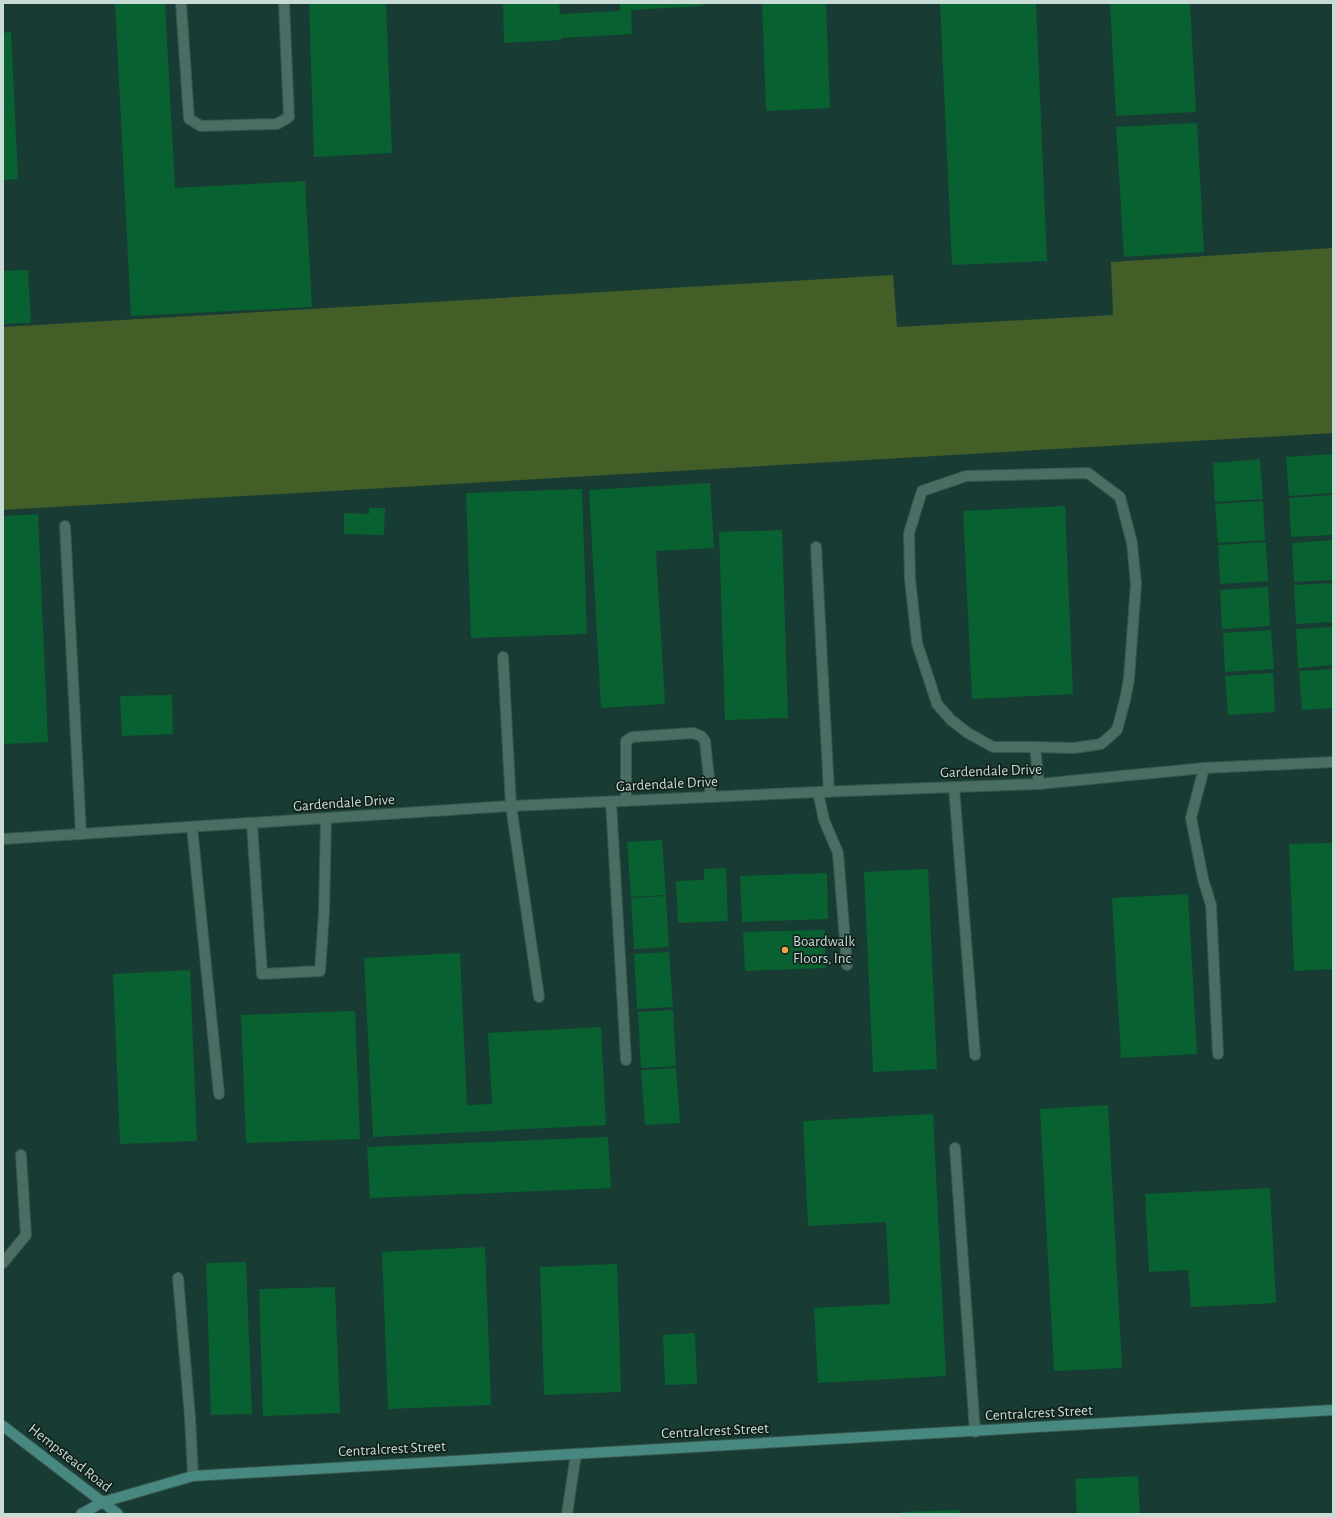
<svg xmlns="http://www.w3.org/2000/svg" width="1336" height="1517" font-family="'Alegreya Sans',sans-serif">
<rect width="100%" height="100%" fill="#183c33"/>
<!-- green -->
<path fill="#445e28" d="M 1333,248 L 1333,433 L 3,510 L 3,327 L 893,275 L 897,327 L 1113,315 L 1111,262 Z"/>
<!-- building -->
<path fill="#086130" d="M 115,3 L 165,3 L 175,188 L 305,181 L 312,307 L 131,316 Z
M 309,3 L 386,3 L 392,153 L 314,157 Z
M 503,3 L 559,3 L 560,14 L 620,11 L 620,3 L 703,3 L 703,6 L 631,10 L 632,34 L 561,38 L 561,40 L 504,43 Z
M 762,3 L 826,3 L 830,108 L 766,111 Z
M 940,3 L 1036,3 L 1047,261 L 952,265 Z
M 1110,3 L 1190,3 L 1196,112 L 1116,116 Z
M 11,32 L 18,179 L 3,180 L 3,33 Z
M 1197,123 L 1204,252 L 1124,257 L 1116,127 Z
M 28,270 L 31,323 L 3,324 L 3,271 Z
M 1333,454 L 1333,493 L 1289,496 L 1286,457 Z
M 1260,459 L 1263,499 L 1215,502 L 1213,463 Z
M 710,483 L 714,548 L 656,551 L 665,704 L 601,708 L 589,490 Z
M 582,489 L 587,634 L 471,638 L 466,493 Z
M 1333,495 L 1333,535 L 1291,537 L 1289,498 Z
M 1263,501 L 1265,540 L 1218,543 L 1215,504 Z
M 1065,506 L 1073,694 L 972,699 L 963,511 Z
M 369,508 L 385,508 L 384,535 L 344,534 L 344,513 L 369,514 Z
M 38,514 L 48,742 L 3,744 L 3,516 Z
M 782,530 L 788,718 L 725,720 L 719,532 Z
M 1333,540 L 1333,580 L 1294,582 L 1292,543 Z
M 1266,542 L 1268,581 L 1220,584 L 1218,545 Z
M 1333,583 L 1333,622 L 1296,624 L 1294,585 Z
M 1268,587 L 1270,626 L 1222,629 L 1220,590 Z
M 1333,627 L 1333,665 L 1298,668 L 1296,629 Z
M 1271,630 L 1274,669 L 1225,672 L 1223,633 Z
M 1333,669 L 1333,708 L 1302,710 L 1299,671 Z
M 1273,673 L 1275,712 L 1228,715 L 1225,676 Z
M 172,695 L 173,734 L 122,736 L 120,696 Z
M 662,840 L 666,895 L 631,897 L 627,842 Z
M 1333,843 L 1333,969 L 1294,971 L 1289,844 Z
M 726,868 L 728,921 L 678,923 L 676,881 L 704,880 L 704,869 Z
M 928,869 L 937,1069 L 873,1072 L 864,872 Z
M 827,873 L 828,919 L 742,922 L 740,876 Z
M 1188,894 L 1197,1054 L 1121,1058 L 1112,898 Z
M 666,896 L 669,947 L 634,949 L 631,898 Z
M 825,930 L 826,968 L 745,971 L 743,932 Z
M 669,952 L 673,1007 L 637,1009 L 634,954 Z
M 460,953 L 467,1105 L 492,1104 L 488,1033 L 601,1027 L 606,1125 L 373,1137 L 364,958 Z
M 190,970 L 197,1141 L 120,1144 L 113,974 Z
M 673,1010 L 676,1066 L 641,1068 L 638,1012 Z
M 355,1011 L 360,1139 L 246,1143 L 241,1015 Z
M 676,1068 L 680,1123 L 645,1125 L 641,1070 Z
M 1108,1105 L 1122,1368 L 1054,1371 L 1040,1109 Z
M 933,1114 L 946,1376 L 818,1383 L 814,1308 L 890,1304 L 886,1222 L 808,1226 L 803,1121 Z
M 608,1137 L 611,1188 L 370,1198 L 367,1147 Z
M 1270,1188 L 1276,1303 L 1191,1307 L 1188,1270 L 1149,1272 L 1145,1194 Z
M 485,1247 L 491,1405 L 388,1409 L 382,1252 Z
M 246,1262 L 252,1414 L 211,1415 L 206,1263 Z
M 617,1264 L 621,1392 L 544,1395 L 540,1267 Z
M 335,1287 L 340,1413 L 263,1416 L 259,1289 Z
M 695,1333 L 697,1384 L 665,1385 L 663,1335 Z
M 1138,1476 L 1140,1514 L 1077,1514 L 1075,1479 Z
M 959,1510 L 960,1514 L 902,1514 L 902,1512 Z"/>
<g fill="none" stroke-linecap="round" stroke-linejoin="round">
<!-- lane casing -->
<g stroke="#38574e" stroke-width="12">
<path id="lane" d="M 181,3 L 189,119 L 201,126 L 277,124 L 289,117 L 284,3
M 65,526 L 81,834
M 816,547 L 829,792
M 503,657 L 511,806 L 539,997
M 1035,747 L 1074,748 L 1101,744 L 1117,730 L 1125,700 L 1129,679 L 1136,584 L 1132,543 L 1120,497 L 1088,473 L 966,476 L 922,491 L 909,533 L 910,579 L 917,643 L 937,704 L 951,720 L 968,733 L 993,747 L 1035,747 L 1039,784
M 1204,768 L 1191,818 L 1203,879 L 1211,905 L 1218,1054
M 954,787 L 975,1055
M 818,792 L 824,820 L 838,853 L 847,965
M 626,801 L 626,741 L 632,737 L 693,733 L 701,736 L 705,741 L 711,797
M 611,802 L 626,1060
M 252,824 L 262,974 L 320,971 L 324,913 L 326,819
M 192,827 L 219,1094
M 955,1148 L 975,1432
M 3,1263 L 26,1235 L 21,1155
M 178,1278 L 190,1417 L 193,1476
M 567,1514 L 576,1454"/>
</g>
<!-- street casing -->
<g stroke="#38574e" stroke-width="12">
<path id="street" d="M 3,839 L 511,806 L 818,792 L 1039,784 L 1204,768 L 1333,762"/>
</g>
<!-- secondary casing -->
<g stroke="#38574e" stroke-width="12">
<path id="secondary" d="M 3,1426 L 118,1514
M 81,1514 L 103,1502 L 193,1476 L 1333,1410"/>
</g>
<!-- lane -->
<use href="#lane" stroke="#4a6e63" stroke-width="10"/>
<!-- street -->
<use href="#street" stroke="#4a6e63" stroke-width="10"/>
<!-- secondary -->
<use href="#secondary" stroke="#478981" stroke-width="10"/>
</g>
<!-- markers -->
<circle fill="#f5a345" stroke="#11201b" stroke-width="1.5" cx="785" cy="950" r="4"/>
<g text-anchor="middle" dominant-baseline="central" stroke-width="3.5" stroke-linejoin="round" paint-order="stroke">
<!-- street labels -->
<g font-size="15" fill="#c8dbd5" stroke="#11201b">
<text transform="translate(991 771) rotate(-2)">Gardendale Drive</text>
<text transform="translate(667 784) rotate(-3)">Gardendale Drive</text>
<text transform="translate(344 803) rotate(-4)">Gardendale Drive</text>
<text transform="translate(1039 1413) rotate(-3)">Centralcrest Street</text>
<text transform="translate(715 1431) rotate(-3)">Centralcrest Street</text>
<text transform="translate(392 1449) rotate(-3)">Centralcrest Street</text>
<text transform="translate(70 1458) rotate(38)">Hempstead Road</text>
</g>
<!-- poi labels -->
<g font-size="15" fill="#c8dbd5" stroke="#11201b" text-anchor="start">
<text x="793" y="941">Boardwalk<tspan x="793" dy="17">Floors, Inc</tspan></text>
</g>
</g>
<!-- border -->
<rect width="1336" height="1517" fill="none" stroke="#c8dbd5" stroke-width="8"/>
</svg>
